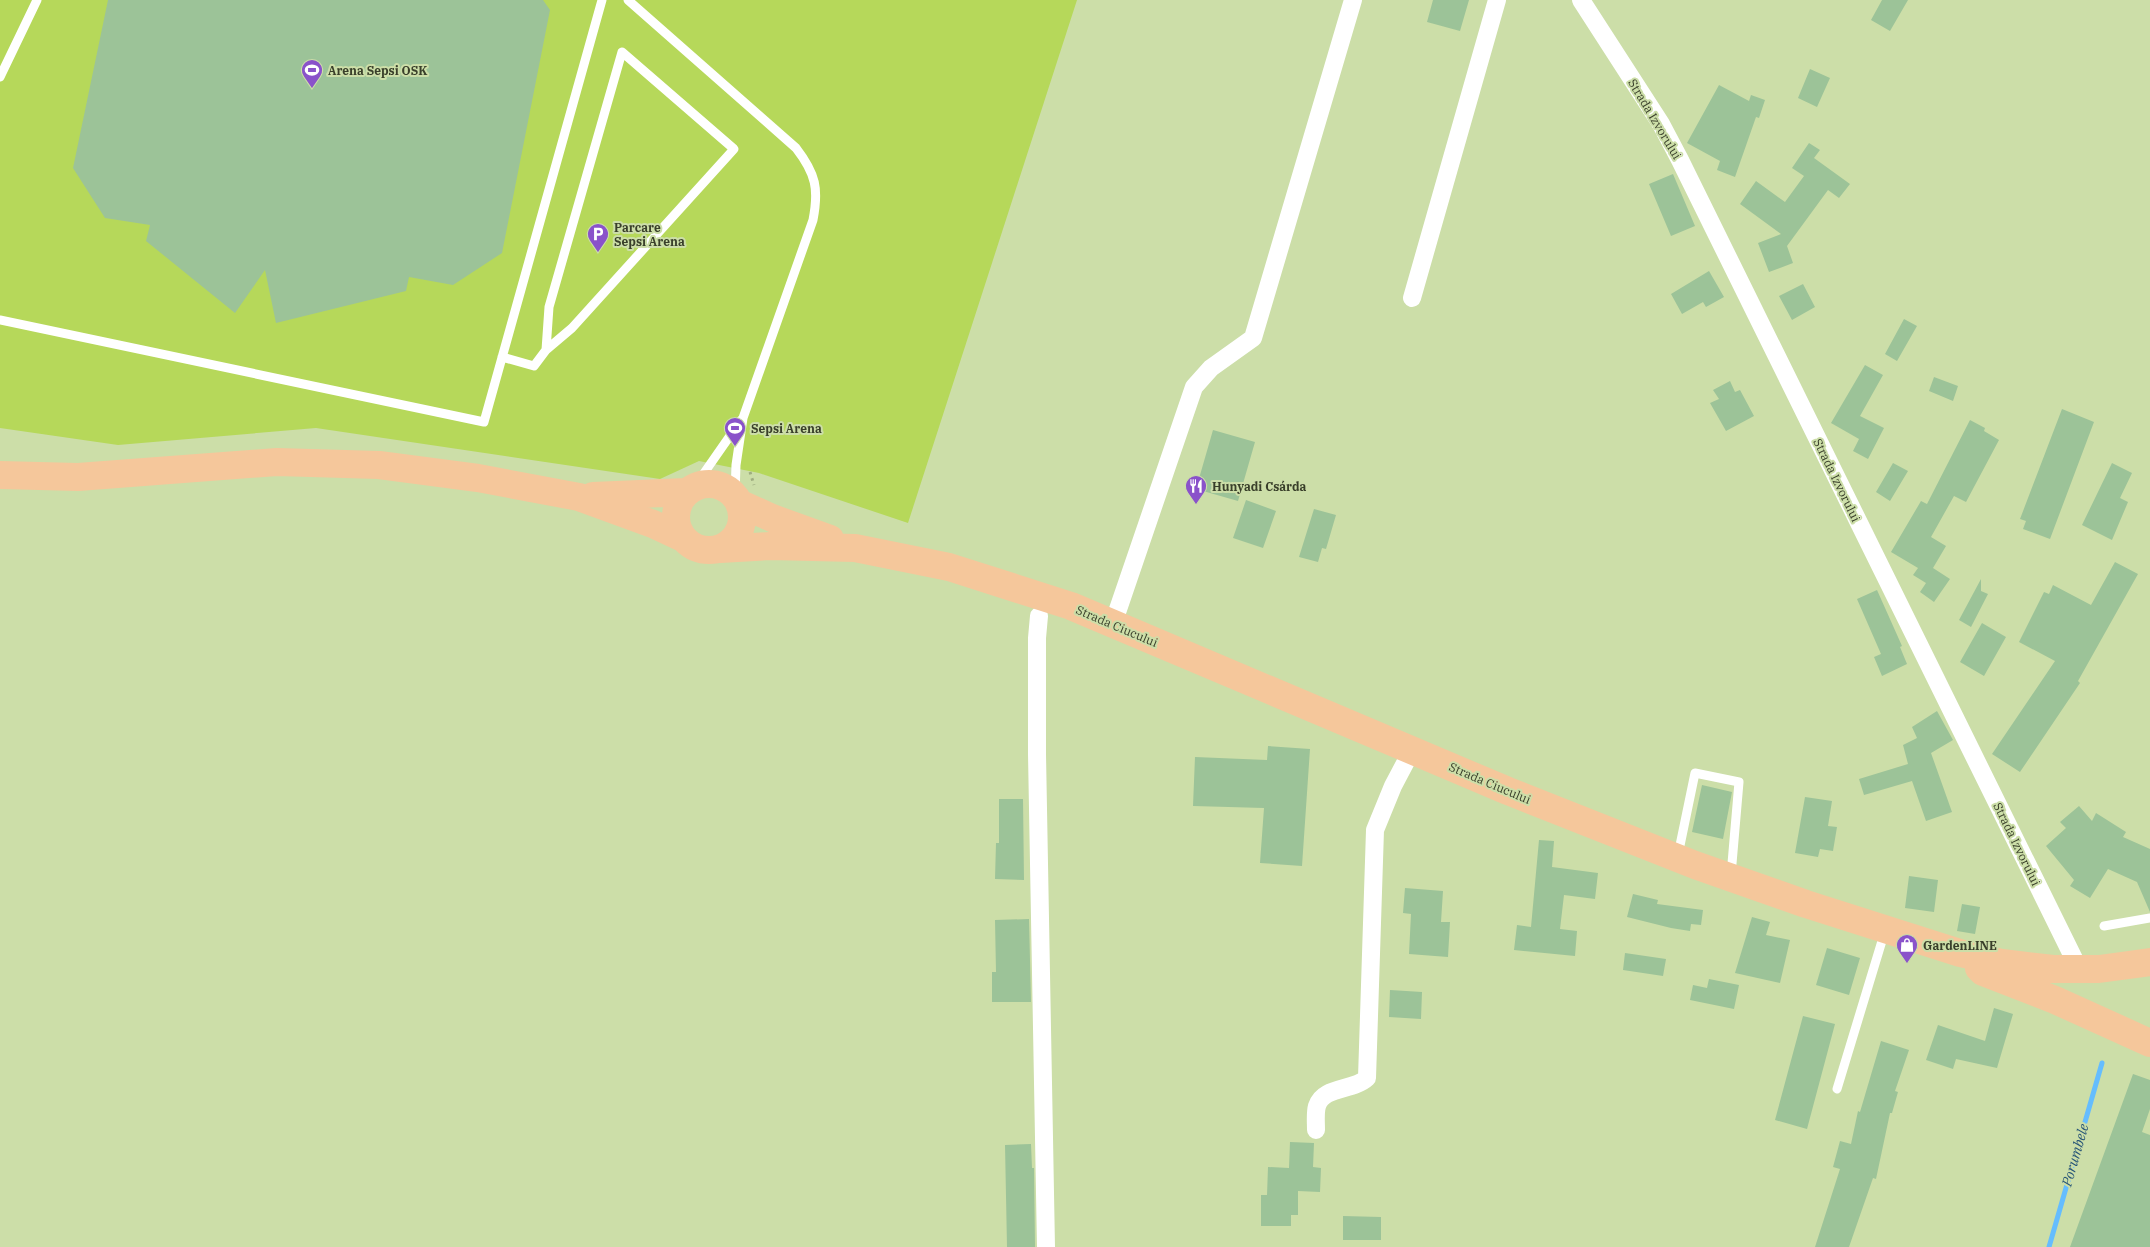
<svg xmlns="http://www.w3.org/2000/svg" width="2150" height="1247" font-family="'IBM Plex Serif',serif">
<rect width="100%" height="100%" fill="#ccdea8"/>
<!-- green -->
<path fill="#b6d85a" d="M 0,0 L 1077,0 L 908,523 L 759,473 L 699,461 L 660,479 L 316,428 L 118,445 L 0,428 Z"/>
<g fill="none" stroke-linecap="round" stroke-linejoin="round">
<!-- stream -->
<path stroke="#65bdfe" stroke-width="5" d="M 2049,1247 L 2102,1063"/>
</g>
<!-- building -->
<path fill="#9cc398" d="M 108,0 L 543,0 L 550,10 L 502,253 L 453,285 L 409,277 L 406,291 L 276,323 L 265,270 L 235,313 L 146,241 L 150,225 L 105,218 L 73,168 Z
M 1433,0 L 1469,0 L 1460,31 L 1427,22 Z
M 1882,0 L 1908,0 L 1890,31 L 1871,20 Z
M 1810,69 L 1830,78 L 1817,107 L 1798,98 Z
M 1719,85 L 1749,101 L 1751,95 L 1765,100 L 1759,118 L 1756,117 L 1735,177 L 1717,170 L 1720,161 L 1687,143 Z
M 1809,143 L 1820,150 L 1814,158 L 1850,184 L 1839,198 L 1828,190 L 1787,246 L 1793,263 L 1769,272 L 1758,243 L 1781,234 L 1740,204 L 1756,181 L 1785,202 L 1804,176 L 1792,168 Z
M 1673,174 L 1695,226 L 1671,236 L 1649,184 Z
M 1709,271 L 1724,297 L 1706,307 L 1703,302 L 1682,314 L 1671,294 Z
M 1803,284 L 1815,307 L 1792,320 L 1779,296 Z
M 1904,319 L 1917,326 L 1897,361 L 1885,354 Z
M 1865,365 L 1883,375 L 1860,416 L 1884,428 L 1868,459 L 1853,451 L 1859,439 L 1831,423 Z
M 1934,377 L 1958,386 L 1953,401 L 1929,391 Z
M 1730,381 L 1735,392 L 1740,390 L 1754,416 L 1726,431 L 1710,403 L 1719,399 L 1713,390 Z
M 2062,409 L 2094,422 L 2050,539 L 2023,529 L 2026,521 L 2020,519 Z
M 1970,420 L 1985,428 L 1984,431 L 1999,440 L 1966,502 L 1954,496 L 1931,537 L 1946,546 L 1933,568 L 1950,579 L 1934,602 L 1920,592 L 1926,583 L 1913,575 L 1918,568 L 1891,552 L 1921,501 L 1927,504 Z
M 1213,430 L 1255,442 L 1238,501 L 1196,489 Z
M 1893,463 L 1908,471 L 1890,501 L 1876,492 Z
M 2112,463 L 2132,473 L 2120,498 L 2128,502 L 2112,540 L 2082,525 Z
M 1246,500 L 1276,511 L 1263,548 L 1233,538 Z
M 1314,509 L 1336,515 L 1326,549 L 1322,548 L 1318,562 L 1299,557 Z
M 2115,562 L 2138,574 L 2078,681 L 2080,683 L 2020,772 L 1992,754 L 2055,661 L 2019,642 L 2044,592 L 2049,594 L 2053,585 L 2091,605 Z
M 1981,579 L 1981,591 L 1988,594 L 1971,627 L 1959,620 Z
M 1877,590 L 1902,646 L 1900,647 L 1907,664 L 1882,676 L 1874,657 L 1881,654 L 1857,599 Z
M 1982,623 L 2006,637 L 1984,676 L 1960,662 Z
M 1937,711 L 1953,740 L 1931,753 L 1952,812 L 1926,821 L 1912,781 L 1864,795 L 1859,779 L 1908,764 L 1903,745 L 1917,738 L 1912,727 Z
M 1268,746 L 1310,749 L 1302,866 L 1260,863 L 1264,808 L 1193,806 L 1195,757 L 1267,760 Z
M 1702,785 L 1732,792 L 1723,839 L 1692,832 Z
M 1805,797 L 1832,801 L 1828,826 L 1837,827 L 1833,851 L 1820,849 L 1818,857 L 1795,853 Z
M 999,799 L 1023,799 L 1024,880 L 995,879 L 996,843 L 999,843 Z
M 2079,806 L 2092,821 L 2096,813 L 2126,832 L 2123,837 L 2150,849 L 2150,912 L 2137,882 L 2108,869 L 2090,898 L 2070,886 L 2074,880 L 2046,846 L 2066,828 L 2060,822 Z
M 1539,840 L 1554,841 L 1552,867 L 1598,873 L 1595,899 L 1564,895 L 1560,929 L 1577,931 L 1575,956 L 1514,950 L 1517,925 L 1531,927 Z
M 1909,876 L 1938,880 L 1934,912 L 1905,908 Z
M 1405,888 L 1443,891 L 1441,922 L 1450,922 L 1448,957 L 1409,954 L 1411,914 L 1403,913 Z
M 1633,894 L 1658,900 L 1657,904 L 1703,910 L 1701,925 L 1691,924 L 1690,931 L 1671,928 L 1627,917 Z
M 1962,904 L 1980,907 L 1975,934 L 1957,931 Z
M 1752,917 L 1770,922 L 1766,935 L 1790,940 L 1780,983 L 1735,973 Z
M 1029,919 L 1031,1002 L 992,1002 L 992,972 L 996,972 L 995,920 Z
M 1827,948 L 1860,958 L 1849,995 L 1816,985 Z
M 1625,953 L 1666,959 L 1663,976 L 1623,970 Z
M 1709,979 L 1739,985 L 1734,1009 L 1690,1000 L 1693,985 L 1707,988 Z
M 1390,990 L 1422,992 L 1421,1019 L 1389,1017 Z
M 1994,1008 L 2013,1014 L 1997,1068 L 1956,1059 L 1953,1069 L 1926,1060 L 1938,1025 L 1985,1041 Z
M 1803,1016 L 1835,1024 L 1807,1129 L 1775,1120 Z
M 1881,1041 L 1909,1050 L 1895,1091 L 1898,1092 L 1892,1113 L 1890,1113 L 1876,1179 L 1873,1178 L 1849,1247 L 1815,1247 L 1840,1169 L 1833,1167 L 1840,1141 L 1851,1144 L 1858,1111 L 1860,1112 Z
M 2133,1074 L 2150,1080 L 2150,1109 L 2142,1132 L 2150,1135 L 2150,1247 L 2070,1247 Z
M 1290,1142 L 1314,1143 L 1313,1167 L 1321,1168 L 1320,1192 L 1298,1191 L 1298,1215 L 1291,1215 L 1291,1226 L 1261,1226 L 1261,1195 L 1267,1195 L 1268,1167 L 1289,1168 Z
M 1031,1144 L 1032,1168 L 1034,1168 L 1035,1247 L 1007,1247 L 1005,1145 Z
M 1343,1216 L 1381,1217 L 1381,1240 L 1343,1240 Z"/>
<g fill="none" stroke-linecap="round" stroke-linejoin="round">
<!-- path -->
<path stroke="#9ead81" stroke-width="3" stroke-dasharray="2.5 4" stroke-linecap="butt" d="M 750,472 L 754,485"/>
<!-- lane -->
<path stroke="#fff" stroke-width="9" d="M 628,0 L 796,148 C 816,174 819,189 813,220 L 743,418 L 736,465 L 735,495
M 0,77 L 37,0
M 0,320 L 484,422 L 602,0
M 502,357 L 534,366 L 546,350 L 572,328 L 734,149 L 622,52 L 549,307 L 546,350
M 695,486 L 741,420
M 1678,855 L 1695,773 L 1739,782 L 1731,875
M 2104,926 L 2150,918
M 1837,1089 L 1885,931"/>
<!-- street -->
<path stroke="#fff" stroke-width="18" d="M 1581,0 L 1661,124 L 1680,160 L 2079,969
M 1412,298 L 1497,0
M 1039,616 L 1037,638 L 1037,754 L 1046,1247
M 1113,624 L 1194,387 L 1211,368 L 1253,338 L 1353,0
M 1316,1130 C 1316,1122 1315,1113 1317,1106 C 1323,1086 1353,1091 1367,1078 L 1375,830 L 1393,786 L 1412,750"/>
<!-- primary -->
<path stroke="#f5c79b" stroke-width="28" d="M 0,475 L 78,477 L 277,462 L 379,465 L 478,478 L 579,497 L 653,524 L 683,538
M676 517a33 33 0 1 1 66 0a33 33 0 1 1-66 0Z
M 593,496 L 686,492
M 741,504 L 772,518 L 830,539
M 720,549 L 770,546 L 855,548 L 949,567 L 1071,606 L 1508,791 L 1695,865 L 1806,904 L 1960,953 L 2002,963 L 2053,969 L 2099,969 L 2150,962
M 1979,968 L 1983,972 L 2055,1000 L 2150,1043"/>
</g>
<!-- icons -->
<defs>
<g id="stadium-pin" transform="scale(1.125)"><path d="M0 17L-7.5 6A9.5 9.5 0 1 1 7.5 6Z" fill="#8a52ca" stroke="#ccdea8"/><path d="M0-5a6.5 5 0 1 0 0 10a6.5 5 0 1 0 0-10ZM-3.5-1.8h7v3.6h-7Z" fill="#fff"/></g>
<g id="parking-pin" transform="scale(1.125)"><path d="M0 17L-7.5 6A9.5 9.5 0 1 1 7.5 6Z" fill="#8a52ca" stroke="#ccdea8"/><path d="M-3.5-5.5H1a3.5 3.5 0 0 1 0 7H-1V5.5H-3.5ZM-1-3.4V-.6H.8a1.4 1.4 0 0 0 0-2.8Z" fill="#fff"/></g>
<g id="restaurant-pin" transform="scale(1.125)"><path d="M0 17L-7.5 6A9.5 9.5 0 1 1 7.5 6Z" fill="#8a52ca" stroke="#ccdea8"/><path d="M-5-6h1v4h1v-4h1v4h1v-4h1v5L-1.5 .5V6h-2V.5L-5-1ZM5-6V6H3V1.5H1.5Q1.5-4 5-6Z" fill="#fff"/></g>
<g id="shop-pin" transform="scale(1.125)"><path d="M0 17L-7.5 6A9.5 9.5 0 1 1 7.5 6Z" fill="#8a52ca" stroke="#ccdea8"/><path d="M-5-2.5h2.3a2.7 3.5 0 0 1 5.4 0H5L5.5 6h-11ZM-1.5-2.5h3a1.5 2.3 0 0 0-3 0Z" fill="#fff"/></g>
</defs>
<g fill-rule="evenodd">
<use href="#stadium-pin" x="312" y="70"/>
<use href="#parking-pin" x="598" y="234"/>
<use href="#stadium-pin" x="735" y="428"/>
<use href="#restaurant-pin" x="1196" y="486"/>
<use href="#shop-pin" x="1907" y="945"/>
</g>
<g text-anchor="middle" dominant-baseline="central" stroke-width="4" stroke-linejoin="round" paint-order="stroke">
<!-- poi labels -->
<g font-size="12" font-weight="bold" fill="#393f2a" stroke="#ccdea8" text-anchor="start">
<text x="328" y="70">Arena Sepsi OSK</text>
<text x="614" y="227">Parcare<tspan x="614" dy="14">Sepsi Arena</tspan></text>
<text x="751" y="428">Sepsi Arena</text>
<text x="1212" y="486">Hunyadi Csárda</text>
<text x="1923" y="945">GardenLINE</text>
</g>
<!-- street labels -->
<g font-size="12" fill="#393f2a" stroke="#ccdea8">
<text transform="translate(1655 119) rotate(59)">Strada Izvorului</text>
<text transform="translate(1837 480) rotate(64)">Strada Izvorului</text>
<text transform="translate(1117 626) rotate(23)">Strada Ciucului</text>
<text transform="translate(1490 783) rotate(23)">Strada Ciucului</text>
<text transform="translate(2017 844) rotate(64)">Strada Izvorului</text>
</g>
<!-- water labels -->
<g font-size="14" font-style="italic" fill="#275577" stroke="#ccdea8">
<text transform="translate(2075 1155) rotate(-74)">Porumbele</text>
</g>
</g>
</svg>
